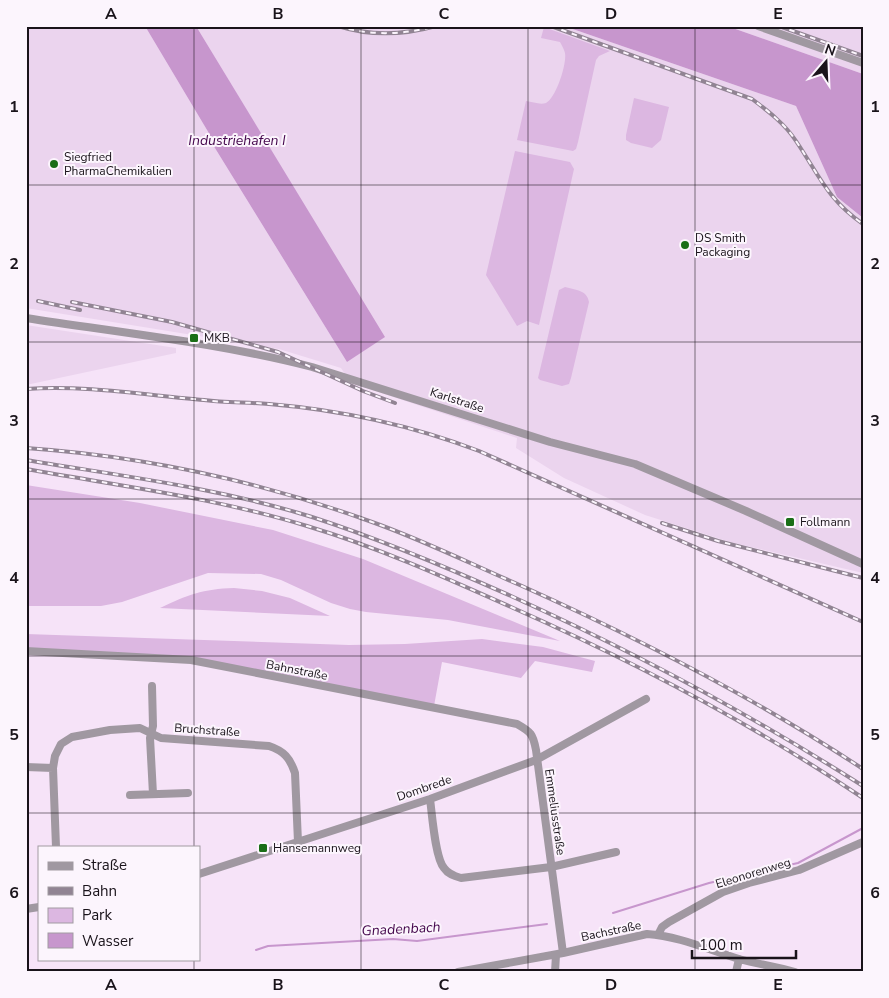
<svg xmlns="http://www.w3.org/2000/svg" width="889" height="998" font-family="'Nunito Sans',sans-serif">
<rect width="100%" height="100%" fill="#f6e3f8"/>
<!-- built -->
<path fill="#ebd4ee" d="M 26,26 L 145,26 L 210,135 L 210,140 L 347,362 L 384,337 L 196,26 L 564,26 L 796,106 L 837,197 L 863,218 L 863,573 L 730,542 L 645,515 L 564,478 L 516,448 L 517,438 L 351,383 L 341,368 L 279,349 L 26,308 Z
M 727,26 L 863,26 L 863,74 Z
M 26,325 L 176,348 L 176,353 L 26,385 Z"/>
<!-- green -->
<path fill="#dcb7e1" d="M 544,27 L 610,51 L 599,56 L 596,60 L 578,142 L 576,149 L 573,151 L 517,140 L 526,101 C 533,102 540,105 546,103 C 556,98 567,64 565,53 C 564,49 562,46 560,42 L 541,38 Z
M 634,98 L 669,107 L 661,140 L 652,148 L 631,143 L 626,140 L 626,135 Z
M 515,151 L 570,162 L 574,169 L 539,325 L 527,321 L 517,326 L 486,275 Z
M 565,287 C 576,290 587,290 589,302 L 571,378 L 569,384 L 562,386 L 540,380 L 538,378 L 559,290 Z
M 26,485 L 140,503 L 273,530 L 363,559 L 560,641 L 448,620 L 366,612 L 350,609 L 331,603 L 281,580 L 261,574 L 208,573 L 122,602 L 101,606 L 26,606 Z
M 234,588 L 262,591 L 290,598 L 330,616 L 160,608 C 187,595 203,589 234,588 Z
M 26,634 L 349,645 L 405,644 L 482,639 L 543,647 L 595,661 L 592,672 L 535,661 L 521,678 L 442,662 L 434,706 L 191,660 L 26,650 Z"/>
<!-- water -->
<path fill="#c796cd" d="M 145,26 L 196,26 L 385,337 L 347,362 L 210,140 L 210,135 Z
M 564,26 L 727,26 L 863,74 L 863,218 L 837,197 L 796,106 Z"/>
<g fill="none" stroke-linecap="round" stroke-linejoin="round">
<!-- stream -->
<path stroke="#c796cd" stroke-width="2" d="M 613,913 L 709,883 L 798,863 L 863,828
M 256,950 L 268,946 L 393,939 L 417,941 L 547,924"/>
<!-- minor -->
<path stroke="#a098a1" stroke-width="8" d="M 758,26 L 863,63
M 26,318 C 122,333 219,343 312,367 L 550,442 L 635,464 L 746,511 L 863,564
M 26,651 L 191,660 L 517,724 C 531,732 533,734 536,750 L 563,953
M 152,686 L 153,726 L 150,738 L 153,794
M 26,767 L 53,768
M 130,795 L 188,793
M 430,799 C 432,813 435,858 444,868 C 448,874 454,876 461,878 L 551,867 L 616,852
M 56,847 L 53,768 L 55,756 L 61,744 L 72,737 L 110,730 L 140,728 L 161,738 L 269,746 C 284,751 290,758 295,773 L 298,842
M 199,874 L 430,799 L 536,760 L 646,699
M 26,909 L 39,907
M 658,935 L 662,927 L 669,922 L 723,892 L 749,883 L 799,870 L 863,842
M 458,972 L 563,953 L 647,934 C 679,936 709,950 739,959 C 758,964 777,967 795,972
M 555,972 L 556,955
M 736,972 L 739,959"/>
<!-- rail casing -->
<g stroke="#918493" stroke-width="4">
<path id="rail" d="M 338,26 C 369,36 404,35 436,26
M 551,26 L 752,99 C 768,111 785,124 796,141 C 819,175 827,199 863,224
M 779,26 L 863,56
M 38,301 L 80,310
M 72,302 L 172,322 L 278,352 L 363,391 L 395,403
M 26,389 C 86,385 145,395 204,400 C 226,403 247,402 269,404 C 341,410 411,425 479,451 L 863,622
M 26,448 C 143,456 262,482 372,522 C 423,540 473,565 522,586 C 640,639 755,698 863,769
M 26,460 C 122,476 219,488 312,517 C 380,539 446,567 511,596 C 635,652 748,713 863,786
M 26,469 C 120,486 216,498 307,526 C 377,547 444,577 511,607 C 633,661 751,723 863,798
M 662,523 L 718,541 L 863,578"/>
</g>
<!-- rail -->
<use href="#rail" stroke="#fcf5fd" stroke-width="2" stroke-dasharray="5.5" stroke-linecap="butt"/>
</g>
<!-- grid -->
<path fill="none" stroke="#19131a" stroke-width="1" stroke-opacity="0.55" d="M 194,26 L 194,847M 361,26 L 361,972M 528,26 L 528,972M 695,26 L 695,972M 26,185 L 863,185M 26,342 L 863,342M 26,499 L 863,499M 26,656 L 863,656M 26,813 L 863,813M 194,959 L 194,972"/>
<!-- markers -->
<g fill="#1a6e17" stroke="#fcf5fd" stroke-width="2">
<circle cx="54" cy="164" r="5"/>
<circle cx="685" cy="245" r="5"/>
<rect x="189" y="333" width="10" height="10" rx="2.5"/>
<rect x="785" y="517" width="10" height="10" rx="2.5"/>
<rect x="258" y="843" width="10" height="10" rx="2.5"/>
</g>
<g text-anchor="middle" dominant-baseline="central" stroke-width="4" stroke-linejoin="round" paint-order="stroke">
<!-- poi labels -->
<g font-size="12" fill="#19131a" stroke="#fcf5fd" text-anchor="start">
<text x="64" y="157">Siegfried<tspan x="64" dy="14">PharmaChemikalien</tspan></text>
<text x="695" y="238">DS Smith<tspan x="695" dy="14">Packaging</tspan></text>
<text x="204" y="338">MKB</text>
<text x="800" y="522">Follmann</text>
<text x="273" y="848">Hansemannweg</text>
</g>
<!-- street labels -->
<g font-size="12" fill="#19131a" stroke="#fcf5fd">
<text transform="translate(457 400) rotate(18)">Karlstraße</text>
<text transform="translate(297 670) rotate(11)">Bahnstraße</text>
<text transform="translate(207 730) rotate(4)">Bruchstraße</text>
<text transform="translate(424 788) rotate(-19)">Dombrede</text>
<text transform="translate(555 812) rotate(82)">Emmeliusstraße</text>
<text transform="translate(753 873) rotate(-17)">Eleonorenweg</text>
<text transform="translate(611 931) rotate(-12)">Bachstraße</text>
</g>
<!-- water labels -->
<g font-size="14" font-style="italic" fill="#44064c" stroke="#fcf5fd">
<text x="237" y="140">Industriehafen I</text>
<text transform="translate(401 929) rotate(-3)">Gnadenbach</text>
</g>
</g>
<!-- border -->
<rect width="889" height="998" fill="none" stroke="#fcf5fd" stroke-width="55"/>
<!-- legend -->
<rect x="38" y="846" width="162" height="115" fill="#fcf5fd" stroke="#a19ba2"/>
<rect x="48" y="862" width="25" height="8" fill="#a098a1" stroke="#a19ba2"/>
<text x="82" y="870" font-size="15" fill="#19131a">Straße</text>
<rect x="48" y="887" width="25" height="8" fill="#918493" stroke="#a19ba2"/>
<text x="82" y="896" font-size="15" fill="#19131a">Bahn</text>
<rect x="48" y="908" width="25" height="15" fill="#dcb7e1" stroke="#a19ba2"/>
<text x="82" y="920" font-size="15" fill="#19131a">Park</text>
<rect x="48" y="933" width="25" height="15" fill="#c796cd" stroke="#a19ba2"/>
<text x="82" y="946" font-size="15" fill="#19131a">Wasser</text>
<!-- north arrow -->
<g transform="translate(826 62) rotate(19)" stroke="#fcf5fd" stroke-width="4" paint-order="stroke">
<path d="M0-4L9 19L0 12L-9 19Z" fill="#19131a"/>
<text y="-8" font-size="14" font-weight="bold" text-anchor="middle" fill="#19131a">N</text>
</g>
<!-- scale -->
<path d="M692 950v8h104v-8" fill="none" stroke="#19131a" stroke-width="2.5"/>
<text x="699" y="950" font-size="15" fill="#19131a" stroke="#fcf5fd" stroke-width="4" paint-order="stroke">100 m</text>
<rect x="28" y="28" width="834" height="942" fill="none" stroke="#19131a" stroke-width="2"/>
<g font-size="16" text-anchor="middle" font-weight="bold" fill="#19131a">
<text x="111" y="19">A</text>
<text x="278" y="19">B</text>
<text x="444" y="19">C</text>
<text x="611" y="19">D</text>
<text x="778" y="19">E</text>
<text x="14" y="112">1</text>
<text x="875" y="112">1</text>
<text x="14" y="269">2</text>
<text x="875" y="269">2</text>
<text x="14" y="426">3</text>
<text x="875" y="426">3</text>
<text x="14" y="583">4</text>
<text x="875" y="583">4</text>
<text x="14" y="740">5</text>
<text x="875" y="740">5</text>
<text x="14" y="898">6</text>
<text x="875" y="898">6</text>
<text x="111" y="990">A</text>
<text x="278" y="990">B</text>
<text x="444" y="990">C</text>
<text x="611" y="990">D</text>
<text x="778" y="990">E</text>
</g>
</svg>
